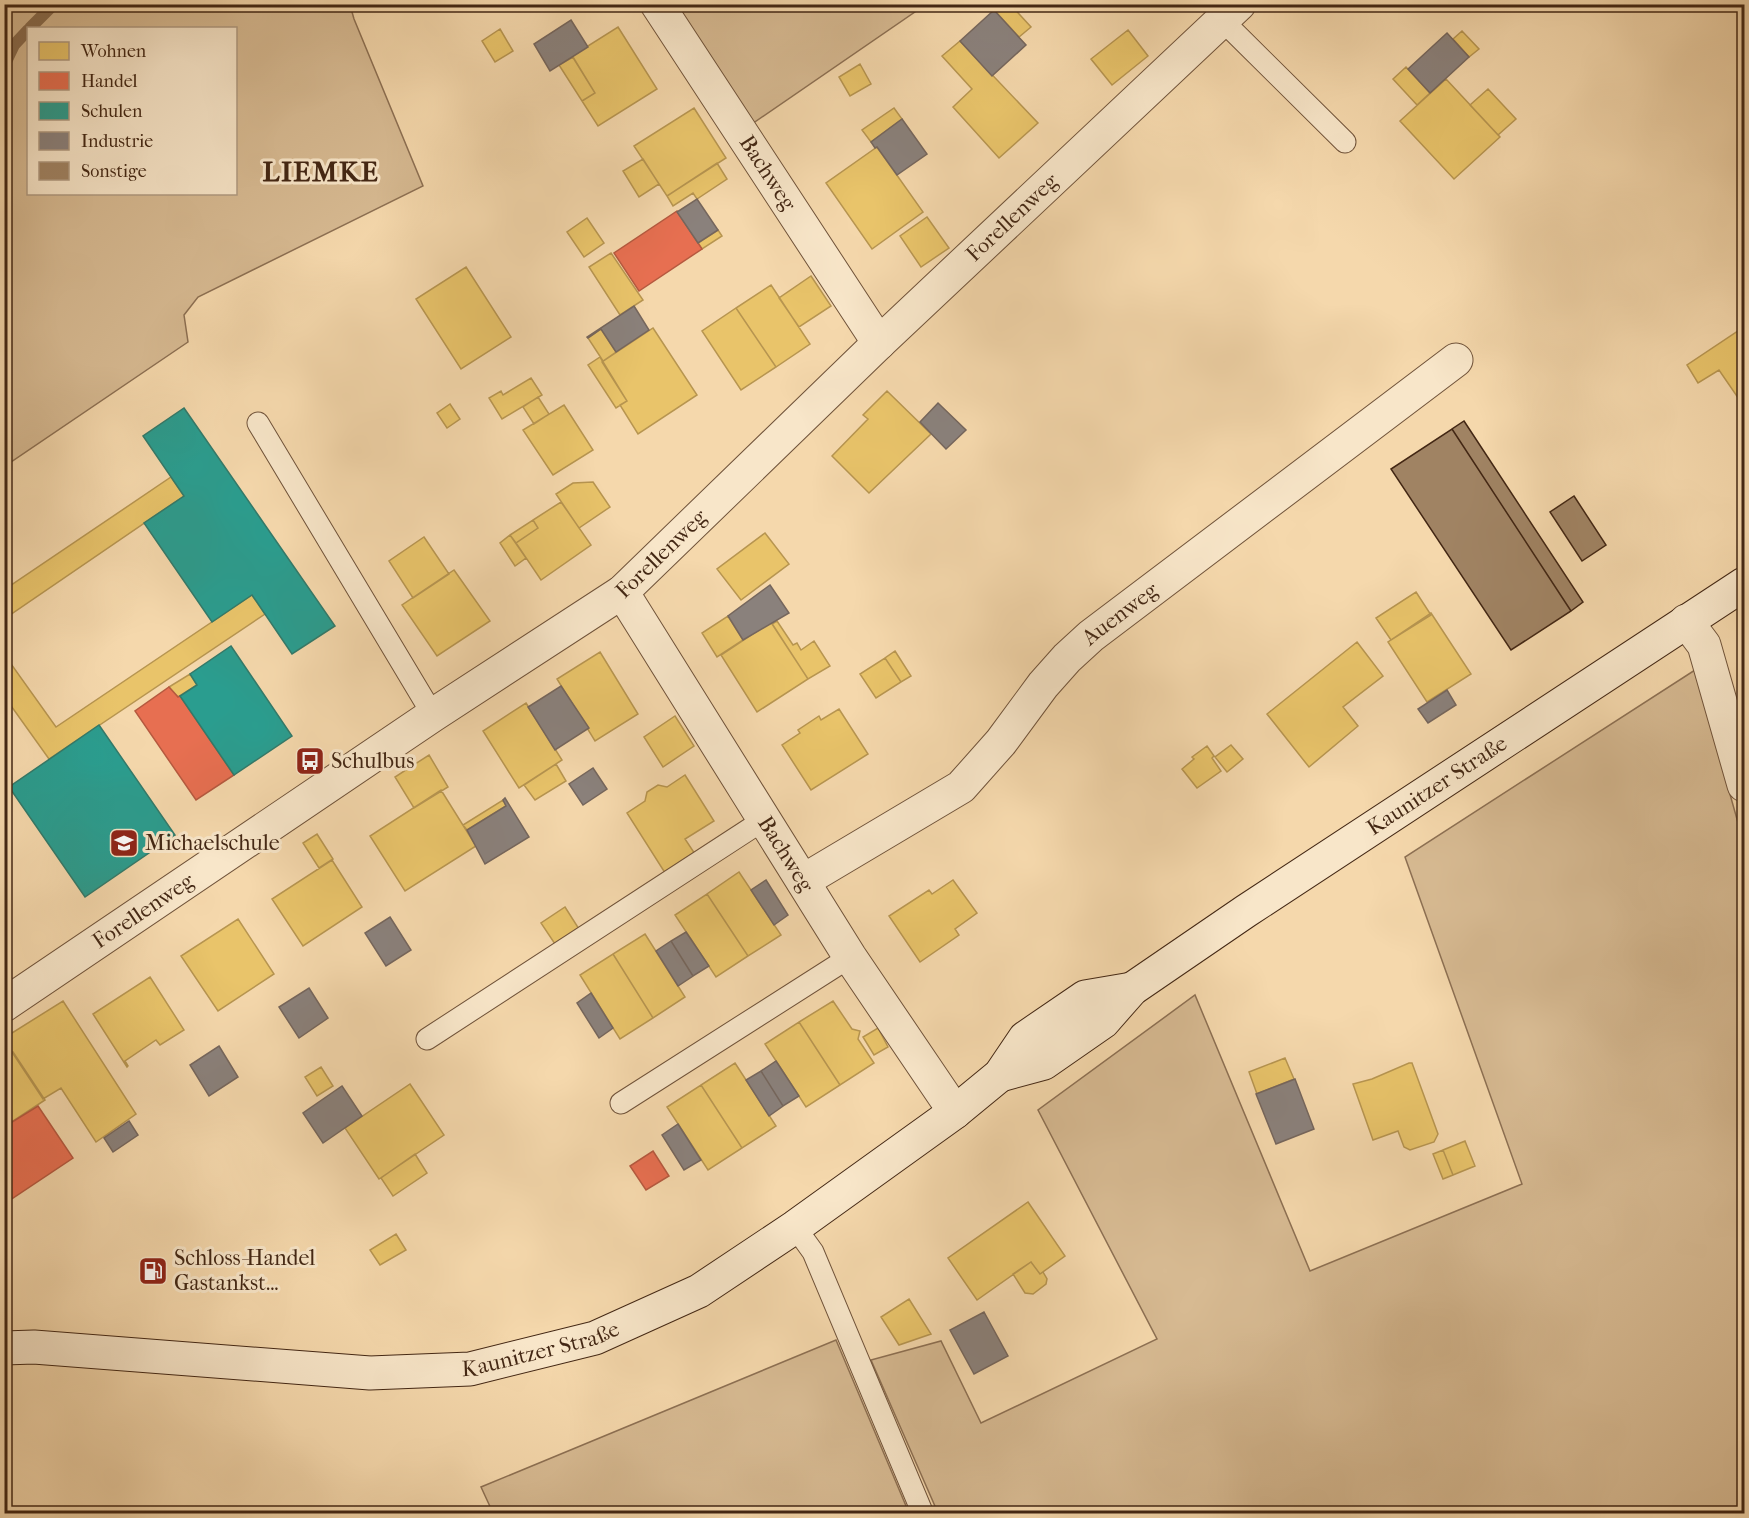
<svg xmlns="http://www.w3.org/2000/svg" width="1749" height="1518" font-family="'IM FELL French Canon',serif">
<rect width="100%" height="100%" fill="#f5d8ac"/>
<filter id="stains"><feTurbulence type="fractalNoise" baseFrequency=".00333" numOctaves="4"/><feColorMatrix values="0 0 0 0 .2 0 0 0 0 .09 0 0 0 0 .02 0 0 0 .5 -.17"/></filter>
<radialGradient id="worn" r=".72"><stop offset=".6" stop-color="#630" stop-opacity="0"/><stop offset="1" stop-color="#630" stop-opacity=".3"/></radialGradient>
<!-- green -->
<path fill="#d7ba92" stroke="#8d7053" stroke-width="1.5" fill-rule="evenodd" d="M 5,4 L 350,5 L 354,19 L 423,186 L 198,297 L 184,315 L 188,342 L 5,466 ZM 28,28 L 236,28 L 236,194 L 28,194 Z
M 671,5 L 925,5 L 749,126 Z
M 1695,670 L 1744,844 L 1744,1513 L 938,1513 L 871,1360 L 941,1341 L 981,1423 L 1157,1339 L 1038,1110 L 1195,995 L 1310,1271 L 1522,1184 L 1405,857 Z
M 836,1340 L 909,1513 L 493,1513 L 481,1487 Z"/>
<!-- homes -->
<path fill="#e9c46a" stroke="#b79550" stroke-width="1.5" d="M 1000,4 L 1010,4 L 1031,27 L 1019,37 L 994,10 Z
M 618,27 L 657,89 L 598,126 L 582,101 L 595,93 L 572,56 Z
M 500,29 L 513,51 L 495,62 L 482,41 Z
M 1128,30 L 1148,56 L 1112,85 L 1091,59 Z
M 1462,31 L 1479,49 L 1469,57 L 1453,39 Z
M 960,41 L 1038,123 L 999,158 L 953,107 L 972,89 L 942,56 Z
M 573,57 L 595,93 L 582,101 L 559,65 Z
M 860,64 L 871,84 L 850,96 L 839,77 Z
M 1406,67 L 1430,93 L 1417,105 L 1393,79 Z
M 1446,79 L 1500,137 L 1454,179 L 1400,121 Z
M 1488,89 L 1516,119 L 1498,135 L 1470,105 Z
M 694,108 L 726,158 L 667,196 L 634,146 Z
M 894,108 L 902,119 L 871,142 L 862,130 Z
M 877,147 L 923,212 L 872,249 L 826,183 Z
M 643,159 L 659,184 L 639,197 L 623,171 Z
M 717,163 L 727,179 L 697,199 L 693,193 L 673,206 L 667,196 Z
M 927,217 L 949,248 L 921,267 L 900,236 Z
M 587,218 L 604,243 L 584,257 L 567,232 Z
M 718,230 L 722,236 L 702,249 L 698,243 Z
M 611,253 L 643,300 L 620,315 L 589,267 Z
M 466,267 L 511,337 L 461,369 L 416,299 Z
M 811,276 L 831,306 L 799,327 L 779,298 Z
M 771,285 L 810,344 L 776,367 L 736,308 Z
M 736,308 L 776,367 L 741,390 L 702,331 Z
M 1744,327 L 1744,403 L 1743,405 L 1719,370 L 1698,383 L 1687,365 Z
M 653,328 L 697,395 L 638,434 L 620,405 L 627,401 L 602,362 Z
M 601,329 L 616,352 L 603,361 L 588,338 Z
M 600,357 L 627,401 L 616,408 L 588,365 Z
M 531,378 L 542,395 L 502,419 L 489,398 L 501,391 L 503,395 Z
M 887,391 L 931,434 L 869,493 L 832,456 L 868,419 L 863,415 Z
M 538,397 L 549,414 L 534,424 L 523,407 Z
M 450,404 L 460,419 L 447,428 L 437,413 Z
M 564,405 L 593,450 L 553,475 L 523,430 Z
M 171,477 L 184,496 L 4,619 L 4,590 Z
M 593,482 L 610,507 L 579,528 L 556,494 L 573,483 Z
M 561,502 L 591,545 L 541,580 L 516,543 L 538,528 L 533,520 Z
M 533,520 L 538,528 L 516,543 L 510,535 Z
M 765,533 L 789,564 L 741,600 L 717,569 Z
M 510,535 L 526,558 L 515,566 L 500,543 Z
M 424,537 L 449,574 L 413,598 L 389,561 Z
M 454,570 L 490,621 L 437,656 L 402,605 Z
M 1416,592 L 1431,615 L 1391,640 L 1376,618 Z
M 252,595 L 265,614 L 49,759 L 4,696 L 4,654 L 56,727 Z
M 1431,613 L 1471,674 L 1427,702 L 1388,642 Z
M 728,616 L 743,640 L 717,657 L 702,633 Z
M 777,621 L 793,645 L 797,643 L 801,650 L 814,641 L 830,666 L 808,679 L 772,624 Z
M 771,622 L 808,679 L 757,712 L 721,655 Z
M 1357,642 L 1383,676 L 1343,707 L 1358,726 L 1309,767 L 1267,714 Z
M 895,651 L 911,676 L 901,682 L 885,658 Z
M 600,652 L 638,714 L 595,741 L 557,679 Z
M 885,658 L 901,682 L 876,698 L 860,674 Z
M 190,674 L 197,685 L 178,697 L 169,687 Z
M 526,703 L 562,760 L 519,788 L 483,731 Z
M 839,709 L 868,754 L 811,790 L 782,745 L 800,733 L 798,730 L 819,716 L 821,720 Z
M 675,716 L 694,746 L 663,767 L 644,737 Z
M 1231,745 L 1243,759 L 1227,772 L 1215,757 Z
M 1207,746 L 1214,756 L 1212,758 L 1221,771 L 1197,788 L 1182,769 L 1194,759 L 1192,757 Z
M 429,755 L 448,787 L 414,808 L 395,777 Z
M 556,764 L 566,781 L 535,800 L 524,785 Z
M 685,775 L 714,821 L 685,839 L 697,857 L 667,876 L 627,813 L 645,801 L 647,792 L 658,785 L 667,787 Z
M 441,790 L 476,846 L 405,891 L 370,836 Z
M 503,800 L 506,806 L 467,830 L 463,825 Z
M 317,834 L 333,859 L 319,868 L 303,843 Z
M 332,860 L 362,907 L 303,946 L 272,899 Z
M 739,872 L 781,935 L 748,956 L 707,894 Z
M 953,880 L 977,913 L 955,929 L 959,935 L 920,962 L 889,916 L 929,890 L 932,894 Z
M 707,894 L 748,956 L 716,977 L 675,915 Z
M 565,907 L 579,929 L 555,944 L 541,923 Z
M 238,919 L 274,974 L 218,1011 L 181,956 Z
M 645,934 L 685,997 L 653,1018 L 613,954 Z
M 613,954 L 653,1018 L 620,1039 L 580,975 Z
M 150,977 L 184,1030 L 160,1045 L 156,1040 L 125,1061 L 128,1066 L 127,1067 L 93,1014 Z
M 63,1001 L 136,1114 L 96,1142 L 61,1088 L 43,1099 L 4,1040 L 4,1038 Z
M 833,1001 L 852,1029 L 860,1031 L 858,1039 L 874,1063 L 840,1085 L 799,1022 Z
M 799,1022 L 840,1085 L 806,1107 L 765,1044 Z
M 878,1028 L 888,1047 L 874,1055 L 863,1037 Z
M 13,1052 L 45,1100 L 4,1127 L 4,1058 Z
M 1285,1058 L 1294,1079 L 1257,1094 L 1249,1072 Z
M 735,1063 L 776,1126 L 742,1148 L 701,1085 Z
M 1409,1063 L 1412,1063 L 1438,1134 L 1434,1142 L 1410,1150 L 1404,1147 L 1398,1131 L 1373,1140 L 1353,1084 L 1372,1079 Z
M 321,1067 L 333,1086 L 317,1096 L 305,1077 Z
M 410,1084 L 444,1135 L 379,1179 L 345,1128 Z
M 701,1085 L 742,1148 L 708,1170 L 667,1107 Z
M 1465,1141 L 1475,1166 L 1453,1175 L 1443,1150 Z
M 1443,1150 L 1453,1175 L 1443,1179 L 1433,1154 Z
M 415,1154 L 427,1173 L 393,1196 L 381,1178 Z
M 1028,1202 L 1065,1256 L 1040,1274 L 1031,1262 L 977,1300 L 948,1258 Z
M 396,1234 L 406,1250 L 380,1265 L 370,1250 Z
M 1031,1262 L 1040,1274 L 1043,1272 L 1047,1279 L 1046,1284 L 1033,1294 L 1025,1293 L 1013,1274 Z
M 909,1299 L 931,1334 L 899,1345 L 881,1317 Z"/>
<!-- shops -->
<path fill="#e76f51" stroke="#b6593f" stroke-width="1.5" d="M 677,211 L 702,249 L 639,291 L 614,253 Z
M 169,687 L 178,697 L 180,696 L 234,775 L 196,800 L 135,711 Z
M 38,1106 L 73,1158 L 4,1204 L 4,1127 Z
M 653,1151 L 669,1176 L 646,1190 L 630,1166 Z"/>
<!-- schools -->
<path fill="#2a9d8f" stroke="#327a6a" stroke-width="1.5" d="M 184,408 L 335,626 L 292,654 L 252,595 L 212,622 L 144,523 L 184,496 L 143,436 Z
M 231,646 L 292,736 L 234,775 L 180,696 L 197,685 L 190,674 Z
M 99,725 L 175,835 L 85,897 L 9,787 Z"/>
<!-- industry -->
<path fill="#8a817c" stroke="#75665d" stroke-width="1.5" d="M 994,10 L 1026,45 L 992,76 L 960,41 Z
M 571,20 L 588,47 L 550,71 L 534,44 Z
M 1447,33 L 1469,57 L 1430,93 L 1408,69 Z
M 902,119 L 927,154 L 897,175 L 877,147 L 875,148 L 871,142 Z
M 697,199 L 718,230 L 698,243 L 677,212 Z
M 634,306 L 649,330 L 616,352 L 601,329 L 588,338 L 587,337 Z
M 938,403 L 966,430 L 946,449 L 920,422 Z
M 770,585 L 789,613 L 743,640 L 728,616 Z
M 561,686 L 589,728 L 555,750 L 528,707 Z
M 1447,690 L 1456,705 L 1428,723 L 1418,709 Z
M 593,768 L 607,789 L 583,805 L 569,784 Z
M 505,798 L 529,837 L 485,864 L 467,830 L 506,806 L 503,800 Z
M 766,880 L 788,915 L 774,925 L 751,890 Z
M 390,917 L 411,950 L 386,966 L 365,933 Z
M 686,932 L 709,966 L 693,976 L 671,941 Z
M 671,941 L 693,976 L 678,986 L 656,951 Z
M 309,988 L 328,1018 L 299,1038 L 279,1007 Z
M 591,993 L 613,1028 L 599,1038 L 577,1003 Z
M 219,1046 L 238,1077 L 209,1096 L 190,1065 Z
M 776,1061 L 799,1096 L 783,1106 L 761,1071 Z
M 761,1071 L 783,1106 L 769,1116 L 746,1080 Z
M 1295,1079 L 1314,1129 L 1276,1144 L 1256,1094 Z
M 342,1086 L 362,1116 L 323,1143 L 303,1113 Z
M 129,1121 L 138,1135 L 113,1152 L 104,1138 Z
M 678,1124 L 701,1160 L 684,1170 L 662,1135 Z
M 984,1312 L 1008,1356 L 974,1374 L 950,1330 Z"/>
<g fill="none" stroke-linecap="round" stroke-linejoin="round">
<!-- stream -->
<path stroke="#896d50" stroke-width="12" d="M 30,28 L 54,4
M 4,66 L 14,45 L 28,30"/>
</g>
<!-- building -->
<path fill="#a08363" stroke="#432714" stroke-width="1.5" d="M 1464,421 L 1583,602 L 1571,611 L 1452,429 Z
M 1452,429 L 1571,611 L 1511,650 L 1391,469 Z
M 1574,496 L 1606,545 L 1582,561 L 1550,512 Z"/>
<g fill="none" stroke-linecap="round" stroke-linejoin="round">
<!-- lane casing -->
<g stroke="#70533a" stroke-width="23">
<path id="lane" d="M 1223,21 L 1345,142
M 258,423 L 433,715
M 427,1039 L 765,819
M 621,1103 L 850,957
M 795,1227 L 813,1252 L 923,1514"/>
</g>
<!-- street casing -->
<g stroke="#70533a" stroke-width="35">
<g id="street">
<path id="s1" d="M 657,4 L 879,343"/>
<path id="s2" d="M 622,592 L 850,957 L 955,1112"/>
<path d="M 1686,621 L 1704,645 L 1744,785"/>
<path id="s3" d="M 803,881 L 961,787 L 1001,742 L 1043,685 L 1067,658 L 1091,636 L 1456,360"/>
<path id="s4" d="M 4,1005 L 433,715 L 622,592 L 879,343 L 1239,4"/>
</g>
</g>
<!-- secondary casing -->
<g stroke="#432714" stroke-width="35">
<g id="secondary">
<path id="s5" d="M 1000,1075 L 1044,1063 L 1103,1022 L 1132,989 L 1246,911 L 1744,584"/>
<path id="s6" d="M 4,1348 L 34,1347 L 370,1373 L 470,1369 L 595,1338 L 699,1291 L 795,1227 L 955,1112 L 1000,1075 L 1025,1038 L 1085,997 L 1132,989"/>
</g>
</g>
<!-- lane -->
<use href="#lane" stroke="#f8e6c9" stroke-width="21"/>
<!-- street -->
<use href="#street" stroke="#f8e6c9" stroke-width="33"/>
<!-- secondary -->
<use href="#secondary" stroke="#f8e6c9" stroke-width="33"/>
</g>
<!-- icons -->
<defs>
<g id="bus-square" transform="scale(1.5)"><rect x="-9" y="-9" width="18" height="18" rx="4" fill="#8f2418" stroke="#f8e6c9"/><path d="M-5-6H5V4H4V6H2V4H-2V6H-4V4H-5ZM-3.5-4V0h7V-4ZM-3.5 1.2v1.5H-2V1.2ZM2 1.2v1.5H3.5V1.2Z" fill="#fff"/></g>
<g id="school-square" transform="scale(1.5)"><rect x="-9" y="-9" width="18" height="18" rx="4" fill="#8f2418" stroke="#f8e6c9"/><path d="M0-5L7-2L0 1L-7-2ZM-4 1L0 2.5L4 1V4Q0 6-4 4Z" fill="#fff"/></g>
<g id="fuel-square" transform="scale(1.5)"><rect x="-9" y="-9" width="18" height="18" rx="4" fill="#8f2418" stroke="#f8e6c9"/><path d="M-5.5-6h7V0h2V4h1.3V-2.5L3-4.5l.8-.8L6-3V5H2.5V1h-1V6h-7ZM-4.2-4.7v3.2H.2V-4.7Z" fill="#fff"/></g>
</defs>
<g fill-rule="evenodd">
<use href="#bus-square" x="310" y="761"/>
<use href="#school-square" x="124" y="843"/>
<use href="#fuel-square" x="153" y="1271"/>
</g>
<g text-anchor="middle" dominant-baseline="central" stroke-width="6" stroke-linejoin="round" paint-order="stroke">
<!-- street labels -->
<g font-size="22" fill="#432714" stroke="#f8e6c9">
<text stroke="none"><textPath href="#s1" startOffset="202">Bachweg</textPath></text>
<text stroke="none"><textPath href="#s4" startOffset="1284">Forellenweg</textPath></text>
<text stroke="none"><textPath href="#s4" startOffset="798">Forellenweg</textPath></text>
<text stroke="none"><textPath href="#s3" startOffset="420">Auenweg</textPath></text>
<text stroke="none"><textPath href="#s5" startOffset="528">Kaunitzer Straße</textPath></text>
<text stroke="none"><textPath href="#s2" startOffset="309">Bachweg</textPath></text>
<text stroke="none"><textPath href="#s4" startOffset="168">Forellenweg</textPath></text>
<text stroke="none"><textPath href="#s6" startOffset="540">Kaunitzer Straße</textPath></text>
</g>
<!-- poi labels -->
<g font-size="22" fill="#432714" stroke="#f8e6c9" text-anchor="start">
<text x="331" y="761">Schulbus</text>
<text x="145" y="843">Michaelschule</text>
<text x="174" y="1258">Schloss-Handel<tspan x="174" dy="25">Gastankst...</tspan></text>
</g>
<!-- district labels -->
<g font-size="28" font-weight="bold" letter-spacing="1.5" fill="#432714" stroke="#f8e6c9">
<text x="321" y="171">LIEMKE</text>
</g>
</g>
<!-- margin -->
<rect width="1749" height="1518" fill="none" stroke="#f5d8ac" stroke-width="24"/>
<rect x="6" y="6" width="1737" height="1506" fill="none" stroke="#432714" stroke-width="3"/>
<rect x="12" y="12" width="1725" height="1494" fill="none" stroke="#432714" stroke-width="1.5"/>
<!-- legend -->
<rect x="27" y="27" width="210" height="168" fill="#f8e6c9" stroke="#b09a81" stroke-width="1.5"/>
<rect x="39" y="42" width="30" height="18" fill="#e9c46a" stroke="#b09a81" stroke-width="1.5"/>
<text x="81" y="57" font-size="18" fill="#432714">Wohnen</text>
<rect x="39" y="72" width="30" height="18" fill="#e76f51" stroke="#b09a81" stroke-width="1.5"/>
<text x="81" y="87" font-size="18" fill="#432714">Handel</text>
<rect x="39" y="102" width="30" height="18" fill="#2a9d8f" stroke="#b09a81" stroke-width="1.5"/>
<text x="81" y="117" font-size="18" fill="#432714">Schulen</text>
<rect x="39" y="132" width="30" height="18" fill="#8a817c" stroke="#b09a81" stroke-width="1.5"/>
<text x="81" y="147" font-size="18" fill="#432714">Industrie</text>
<rect x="39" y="162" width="30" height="18" fill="#a08363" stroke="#b09a81" stroke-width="1.5"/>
<text x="81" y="177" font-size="18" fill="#432714">Sonstige</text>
<rect width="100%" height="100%" filter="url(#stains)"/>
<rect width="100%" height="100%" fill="url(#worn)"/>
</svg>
